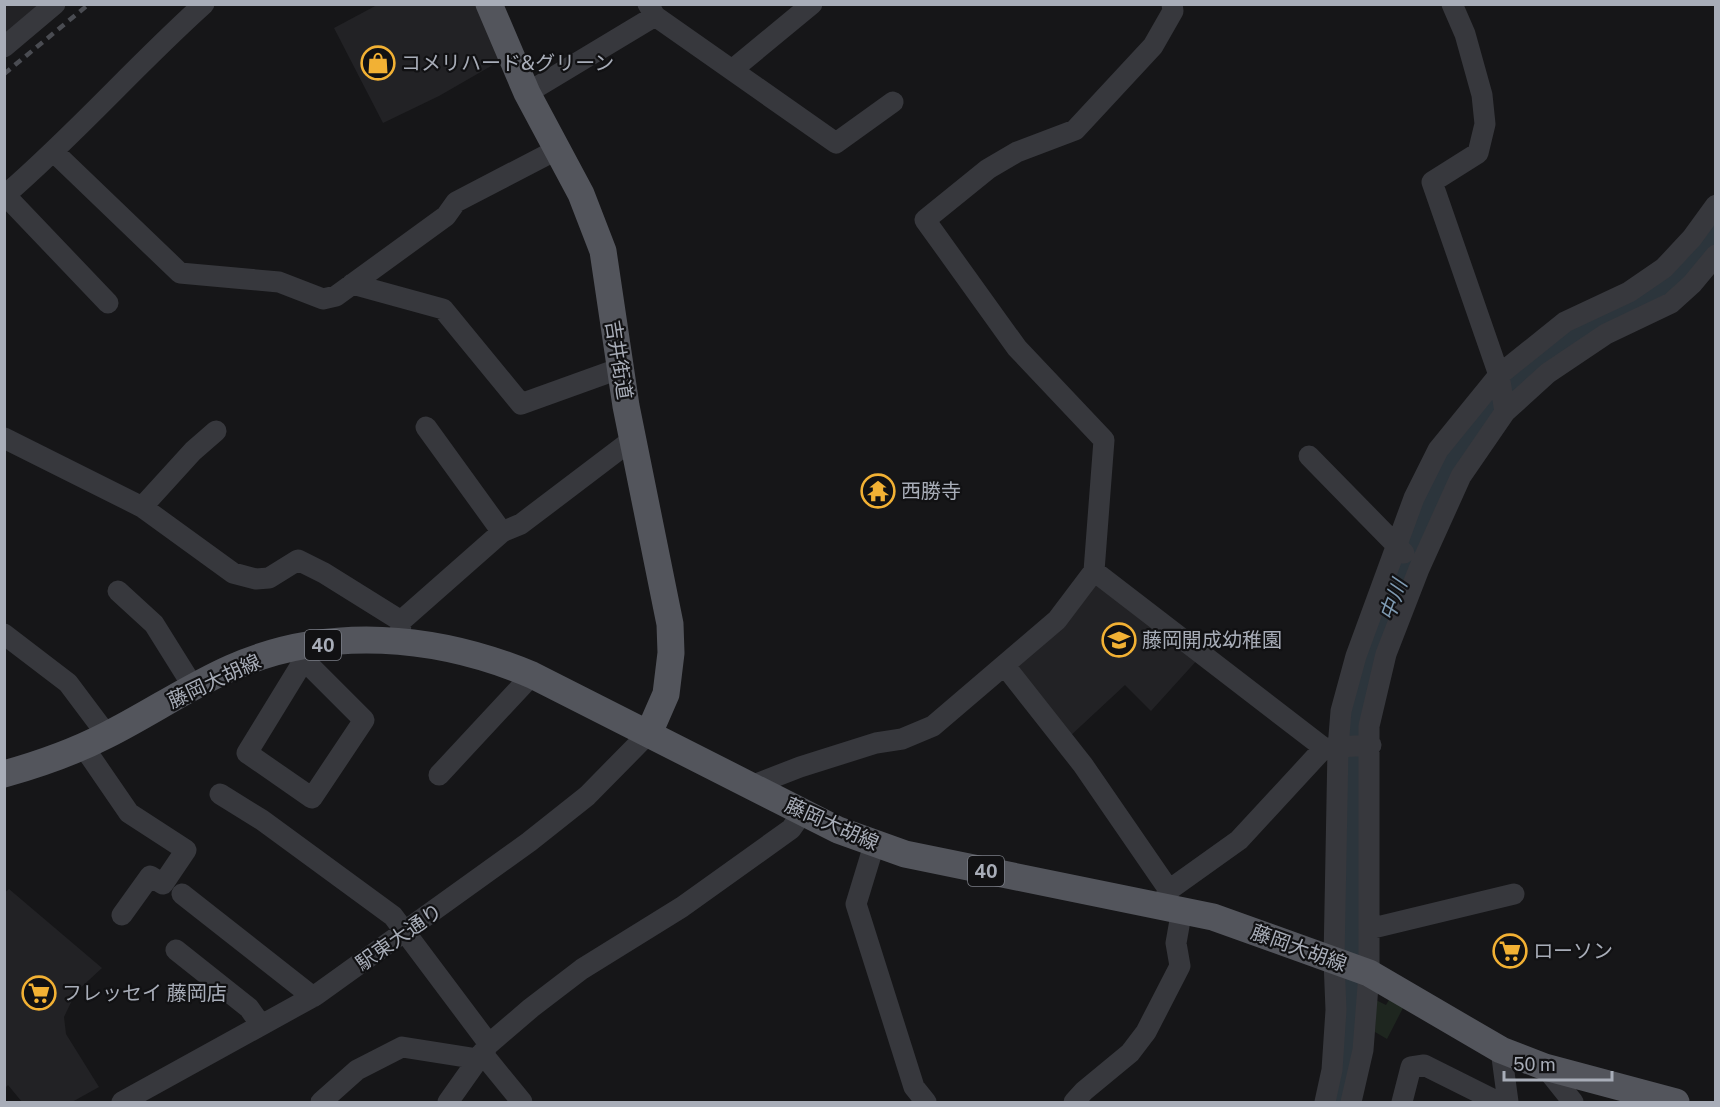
<svg xmlns="http://www.w3.org/2000/svg" width="1720" height="1107" font-family="'Public Sans','Noto Sans JP',sans-serif">
<rect width="100%" height="100%" fill="#161618"/>
<!-- built -->
<path fill="#222225" d="M 5,5 L 42,5 L 5,40 Z
M 377,5 L 480,5 L 505,58 L 439,96 L 383,123 L 334,28 Z
M 1097,579 L 1199,658 L 1151,711 L 1125,685 L 1068,738 L 1012,668 Z
M 9,889 L 102,968 L 76,992 L 64,1017 L 66,1034 L 99,1087 L 72,1102 L 22,1102 L 8,1085 L 5,1088 L 4,893 Z"/>
<!-- green -->
<path fill="#1e261f" d="M 1390,998 L 1404,1006 L 1387,1039 L 1375,1032 L 1376,1000 L 1386,1005 Z"/>
<g fill="none" stroke-linecap="round" stroke-linejoin="round">
<!-- river -->
<path stroke="#2c353c" stroke-width="26" d="M 1339,1102 L 1347,1072 L 1353,1011 L 1353,782 L 1363,682 L 1383,617 L 1428,502 L 1453,454 L 1486,406 L 1551,352 L 1684,272 L 1695,262 L 1716,229"/>
<!-- minor -->
<path stroke="#37383d" stroke-width="21" d="M 648,4 L 655,16 L 836,143 L 893,102
M 1452,4 L 1465,34 L 1482,95 L 1485,124 L 1478,153 L 1432,182 L 1499,375 L 1505,412
M 4,47 L 55,4
M 732,70 L 812,4
M 527,93 L 655,16
M 55,153 L 180,273 L 279,282 L 323,299 L 336,296 L 446,216 L 456,202 L 558,149
M 5,195 L 108,303
M 4,196 C 74,136 135,66 204,4
M 352,284 L 443,309 L 521,404 L 621,368
M 426,427 L 502,532
M 4,438 L 142,507 L 233,573 L 256,579 L 269,578 L 298,560 L 324,573 L 401,621 L 400,640
M 1309,456 L 1404,553
M 142,507 L 193,451 L 216,431
M 1094,571 L 1324,748
M 118,591 L 154,624 L 194,688
M 401,621 L 502,532 L 521,524 L 633,439
M 4,634 L 68,683 L 107,735
M 304,660 L 364,720 L 312,798 L 247,753 L 304,660 L 309,647
M 1005,666 L 1083,765 L 1169,890
M 83,746 L 129,813 L 186,850 L 163,884 L 150,876 L 122,915
M 439,775 L 532,675
M 751,786 L 800,767 L 876,743 L 902,739 L 933,726 L 1057,620 L 1094,571 L 1104,440 L 1017,348 L 925,220 L 988,169 L 1017,152 L 1075,130 L 1153,46 L 1173,11 L 1172,4
M 220,794 L 262,820 L 393,916 L 489,1044
M 874,845 L 856,904 L 914,1087 L 926,1102
M 182,894 L 313,997
M 1164,900 L 1169,890 L 1239,840 L 1324,748 L 1371,745
M 1369,929 L 1514,894
M 176,950 L 249,1008 L 261,1025
M 1501,1050 L 1508,1102
M 482,1053 L 522,1102
M 1545,1067 L 1573,1102
M 122,1102 L 316,995 L 529,842 L 587,796 L 649,733
M 321,1102 L 357,1070 L 402,1047 L 478,1059
M 448,1102 L 489,1044 L 531,1008 L 582,969 L 682,907 L 791,829 L 803,812
M 1074,1102 L 1084,1091 L 1130,1053 L 1146,1032 L 1180,966 L 1176,943 L 1182,909
M 1325,1102 L 1332,1070 L 1336,1010 L 1334,960 L 1338,748 L 1341,711 L 1356,656 L 1414,498 L 1438,450 L 1499,375 L 1565,322 L 1629,292 L 1664,268 L 1692,238 L 1716,205
M 1351,1102 L 1363,1050 L 1369,973 L 1369,726 L 1386,654 L 1419,569 L 1461,476 L 1505,412 L 1548,373 L 1606,334 L 1671,303 L 1692,284 L 1716,255
M 1402,1102 L 1411,1067 L 1424,1065 L 1498,1102"/>
<!-- major -->
<path stroke="#53555c" stroke-width="27" d="M 489,4 L 527,93 L 581,194 L 603,251 L 626,406 L 670,624 L 671,653 L 666,694 L 649,733
M 4,774 C 40,764 74,752 107,735 C 149,714 188,687 231,668 C 328,625 437,635 532,675 L 838,830 L 905,854 L 1213,917 L 1369,973 L 1501,1050 L 1545,1067 L 1676,1102"/>
<!-- rail -->
<path stroke="#4a4c52" stroke-width="4.5" stroke-dasharray="8 6" stroke-linecap="butt" d="M 4,74 L 89,4"/>
</g>
<!-- icons -->
<defs>
<g id="shop-ring" transform="scale(1.725)"><circle r="9.5" fill="#111113" stroke="#f2b134" stroke-width="1.5"/><path d="M-5-2.5h2.3a2.7 3.5 0 0 1 5.4 0H5L5.5 6h-11ZM-1.5-2.5h3a1.5 2.3 0 0 0-3 0Z" fill="#f2b134"/></g>
<g id="temple-ring" transform="scale(1.725)"><circle r="9.5" fill="#111113" stroke="#f2b134" stroke-width="1.5"/><path d="M0-6L5-2H3V0L6.5 2.5H4V6H1.5V3h-3V6H-4V2.5H-6.5L-3 0V-2H-5Z" fill="#f2b134"/></g>
<g id="school-ring" transform="scale(1.725)"><circle r="9.5" fill="#111113" stroke="#f2b134" stroke-width="1.5"/><path d="M0-5L7-2L0 1L-7-2ZM-4 1L0 2.5L4 1V4Q0 6-4 4Z" fill="#f2b134"/></g>
<g id="supermarket-ring" transform="scale(1.725)"><circle r="9.5" fill="#111113" stroke="#f2b134" stroke-width="1.5"/><path d="M-6-5.5h2.5l.6 2H6L4.5 2H-2.5L-4.4-4H-6ZM-1.5 3.2a1.3 1.3 0 1 0 .1 0ZM3 3.2a1.3 1.3 0 1 0 .1 0Z" fill="#f2b134"/></g>
</defs>
<g fill-rule="evenodd">
<use href="#shop-ring" x="378" y="63"/>
<use href="#temple-ring" x="878" y="491"/>
<use href="#school-ring" x="1119" y="640"/>
<use href="#supermarket-ring" x="1510" y="951"/>
<use href="#supermarket-ring" x="39" y="993"/>
</g>
<g text-anchor="middle" dominant-baseline="central" stroke-width="4.5" stroke-linejoin="round" paint-order="stroke">
<!-- shield labels -->
<g fill="#111113" stroke="#7b7e86" stroke-width="1.5">
<rect x="305" y="630" width="36" height="30" rx="4.5"/>
<rect x="968" y="856" width="36" height="30" rx="4.5"/>
</g>
<g font-size="18" font-weight="bold" fill="#a8adb8">
<text x="323" y="645">40</text>
<text x="986" y="871">40</text>
</g>
<!-- poi labels -->
<g font-size="20" fill="#a8adb8" stroke="#111113" text-anchor="start">
<text x="401" y="63">コメリハード&amp;グリーン</text>
<text x="901" y="491">西勝寺</text>
<text x="1142" y="640">藤岡開成幼稚園</text>
<text x="1533" y="951">ローソン</text>
<text x="62" y="993">フレッセイ 藤岡店</text>
</g>
<!-- street labels -->
<g font-size="20" fill="#a8adb8" stroke="#111113">
<text transform="translate(619 360) rotate(81)">吉井街道</text>
<text transform="translate(214 681) rotate(-25)">藤岡大胡線</text>
<text transform="translate(832 824) rotate(24)">藤岡大胡線</text>
<text transform="translate(399 937) rotate(-35)">駅東大通り</text>
<text transform="translate(1299 948) rotate(20)">藤岡大胡線</text>
</g>
<!-- water labels -->
<g font-size="21" font-style="italic" fill="#7f9bb3" stroke="#111113">
<text transform="translate(1393 600) rotate(-70)">中川</text>
</g>
</g>
<!-- border -->
<rect width="1720" height="1107" fill="none" stroke="#a8adb8" stroke-width="12"/>
<!-- scale -->
<path d="M1504 1071v9h108v-9" fill="none" stroke="#a8adb8" stroke-width="3"/>
<text x="1513" y="1071" font-size="18" fill="#a8adb8" stroke="#111113" stroke-width="4.5" paint-order="stroke">50 m</text>
</svg>
